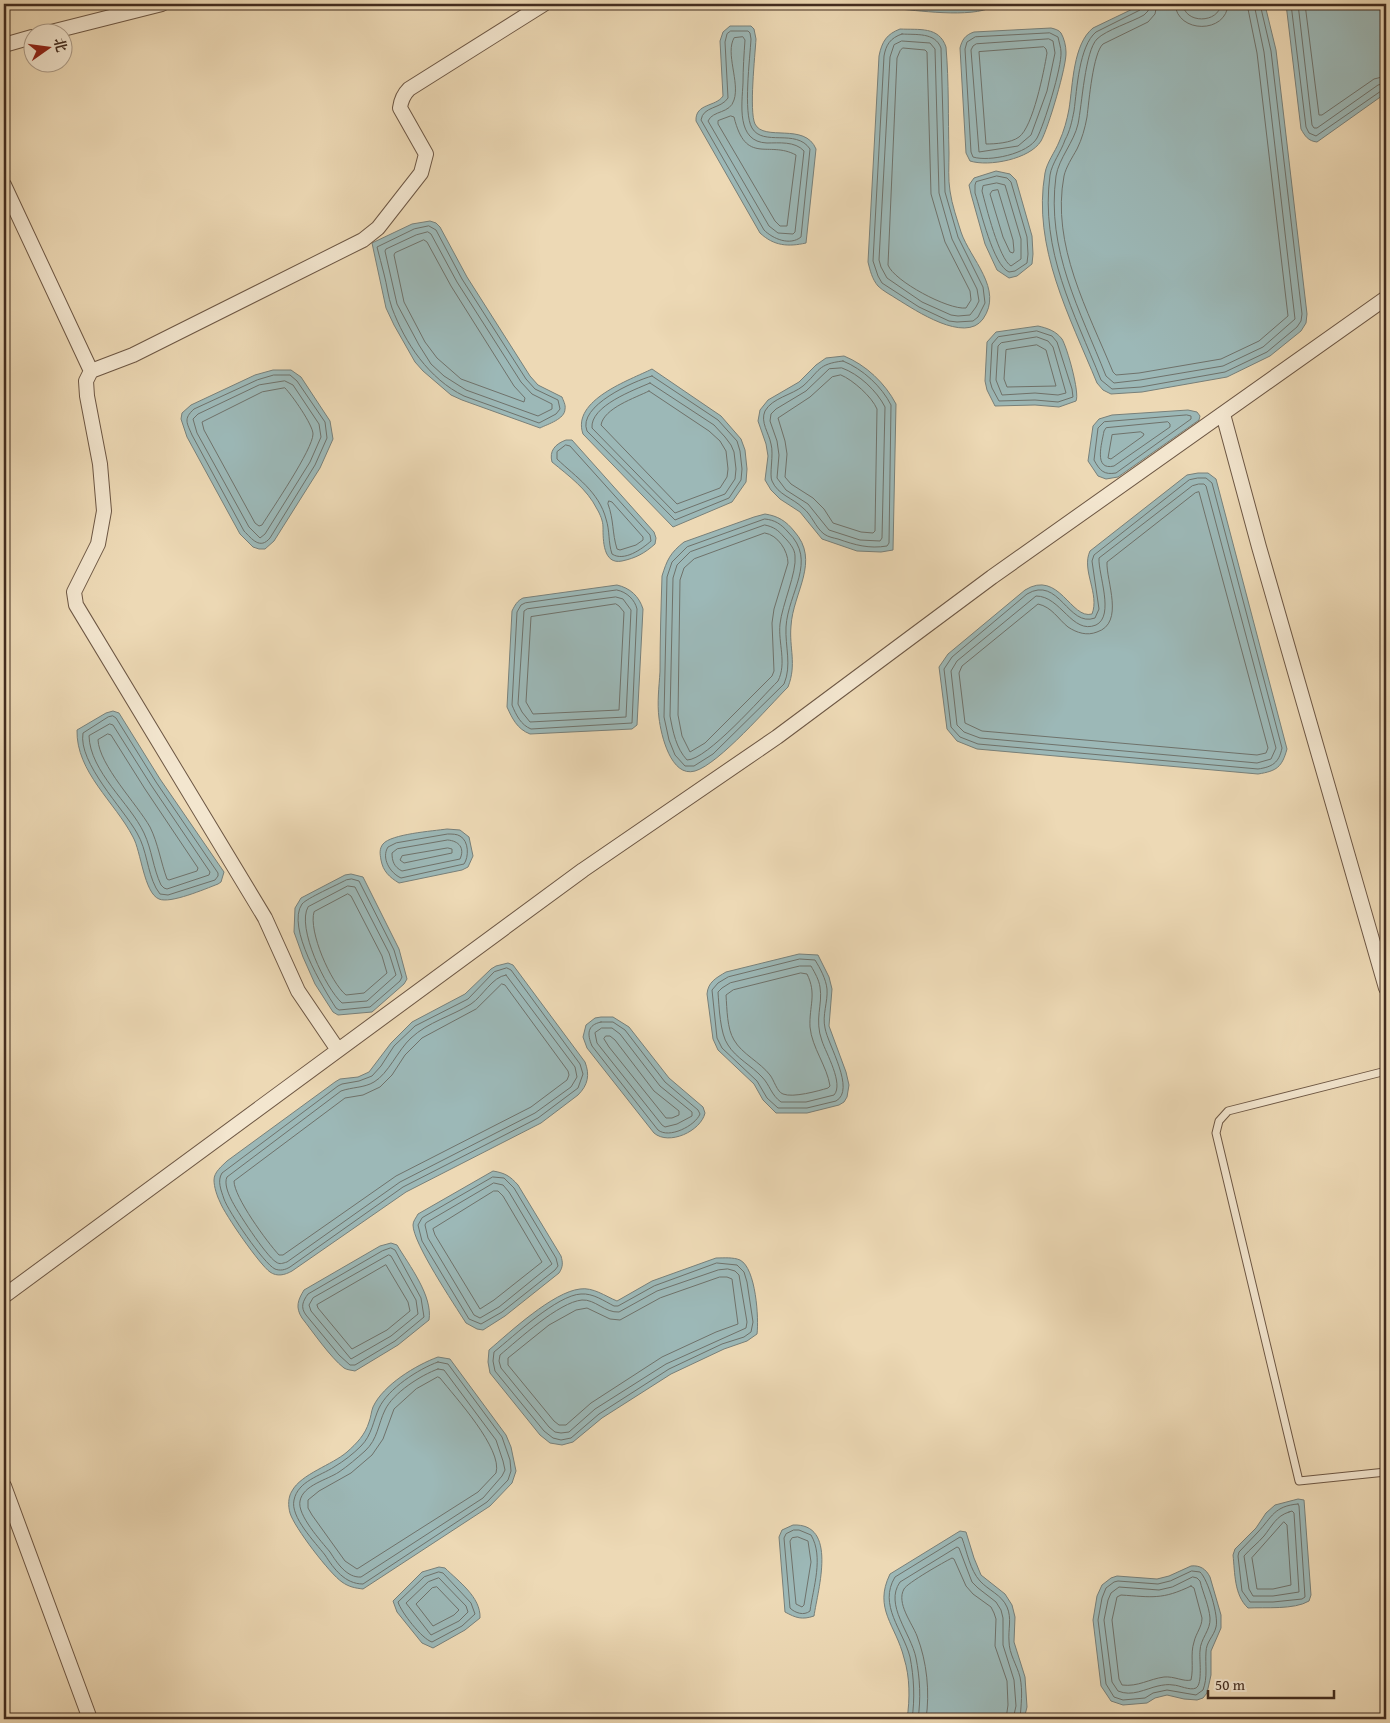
<svg xmlns="http://www.w3.org/2000/svg" width="1390" height="1723" font-family="'Gentium Book Plus','Noto Serif SC',serif">
<rect width="100%" height="100%" fill="#edd9b5"/>
<filter id="stains"><feTurbulence type="fractalNoise" baseFrequency=".004" numOctaves="4"/><feColorMatrix values="0 0 0 0 .2 0 0 0 0 .09 0 0 0 0 .02 0 0 0 .5 -.17"/></filter>
<radialGradient id="worn" r=".72"><stop offset=".6" stop-color="#630" stop-opacity="0"/><stop offset="1" stop-color="#630" stop-opacity=".3"/></radialGradient>
<!-- water -->
<path fill="#9cb8b7" stroke="#78807a" d="M 894,4 L 997,4 C 979,19 923,11 899,9 Z
M 1143,4 L 1189,4 L 1200,8 L 1216,4 L 1264,4 L 1265,5 L 1276,50 L 1307,314 L 1306,323 L 1301,331 L 1270,356 L 1227,377 L 1142,392 L 1111,394 L 1103,390 L 1097,383 C 1070,317 1032,247 1045,173 C 1047,162 1055,152 1059,142 C 1064,131 1067,120 1069,109 C 1073,84 1073,44 1093,28 Z
M 1286,4 L 1386,4 L 1386,93 L 1317,142 C 1308,141 1305,136 1301,129 Z
M 730,26 L 751,26 L 754,29 L 756,39 C 755,56 749,111 755,124 C 764,142 805,122 816,149 L 806,243 C 788,247 774,246 760,233 L 696,121 C 695,103 716,107 723,96 L 720,41 L 723,32 Z
M 1051,28 C 1055,29 1059,30 1061,33 C 1064,38 1066,46 1066,52 C 1067,65 1048,129 1041,141 C 1030,159 989,167 970,161 L 966,153 L 960,48 C 962,40 965,35 974,32 Z
M 900,29 C 919,30 939,26 946,47 C 949,82 948,118 949,153 C 949,166 948,179 950,191 C 952,205 957,219 961,232 C 970,259 1004,289 983,319 C 965,344 915,310 897,299 C 891,295 883,291 878,286 C 872,279 870,270 868,262 L 879,56 C 882,41 887,34 900,29 Z
M 996,171 L 1010,174 L 1016,180 L 1032,236 L 1033,254 L 1032,264 L 1017,276 L 1009,278 L 997,270 L 985,244 L 971,194 L 969,185 L 974,178 Z
M 430,221 L 436,223 L 440,227 L 467,277 L 530,376 L 538,385 L 562,397 C 563,400 566,405 565,409 C 565,419 548,424 540,428 L 462,400 L 451,395 L 423,371 L 415,362 L 394,325 L 386,308 L 372,243 L 412,224 Z
M 1038,326 C 1047,328 1056,331 1062,339 C 1067,347 1080,393 1076,401 L 1059,407 L 1035,405 L 995,406 L 987,390 L 985,381 L 987,342 L 996,332 Z
M 844,356 C 866,365 885,383 896,404 L 893,550 L 881,552 L 857,551 L 822,539 L 800,512 L 780,499 L 771,490 L 765,480 L 768,456 L 766,444 L 758,421 L 760,410 L 768,400 L 799,382 L 816,365 L 826,358 Z
M 652,369 L 721,416 L 741,439 L 745,450 L 747,469 L 746,482 L 732,502 L 673,527 L 583,434 C 571,400 630,380 652,369 Z
M 273,370 L 291,370 L 301,377 L 330,421 L 333,439 L 320,468 L 274,541 L 265,549 L 259,549 L 253,547 L 240,534 L 187,437 L 181,419 L 182,413 L 191,405 L 255,375 Z
M 1188,410 L 1197,412 L 1200,416 L 1199,420 L 1118,477 L 1106,479 L 1098,476 L 1088,461 L 1093,426 L 1099,419 L 1112,415 Z
M 566,440 L 572,440 L 654,532 L 656,538 L 655,544 C 645,553 636,558 622,561 C 603,565 603,540 603,527 C 603,521 600,514 597,509 C 587,489 569,476 552,462 C 549,451 555,444 566,440 Z
M 1198,473 L 1208,473 L 1216,479 L 1287,749 C 1282,767 1277,771 1258,774 L 977,749 L 957,741 L 947,729 L 939,667 L 948,654 L 1025,590 C 1059,569 1071,620 1092,614 C 1100,594 1081,570 1090,551 L 1187,475 Z
M 765,514 C 778,516 786,521 794,531 C 821,561 793,592 791,626 C 789,648 797,664 788,687 C 769,706 719,764 695,771 C 671,778 661,735 659,718 C 657,703 659,687 660,672 C 660,640 661,608 662,576 C 667,560 670,553 684,542 L 754,517 Z
M 617,585 C 630,588 639,596 643,609 L 637,725 L 632,729 L 530,734 C 517,729 512,718 507,707 L 512,611 C 515,605 517,601 523,598 Z
M 113,711 L 119,713 L 160,779 L 224,872 L 221,882 L 218,884 C 205,889 170,904 159,899 C 144,893 141,851 133,837 C 115,802 76,772 77,730 L 106,713 Z
M 447,829 L 460,830 L 469,837 L 473,856 L 468,867 L 462,870 L 399,883 C 389,877 383,871 381,860 C 380,854 379,849 383,844 C 391,834 433,831 447,829 Z
M 351,874 L 363,877 L 399,949 L 407,979 L 404,984 L 372,1012 L 338,1015 L 333,1012 L 315,984 L 303,957 L 294,932 L 295,908 L 301,898 L 345,875 Z
M 799,954 L 818,955 L 829,977 L 832,989 L 829,1026 L 846,1072 L 849,1085 L 847,1097 L 844,1102 L 839,1105 L 807,1113 L 776,1113 L 763,1100 L 754,1084 L 718,1050 L 713,1039 L 707,994 C 708,982 716,978 726,972 Z
M 508,963 L 513,965 L 585,1062 C 590,1075 588,1085 578,1095 L 541,1123 L 406,1192 L 292,1271 C 285,1275 277,1277 270,1272 C 260,1265 225,1215 220,1202 C 217,1196 214,1187 214,1180 C 214,1172 222,1166 227,1161 L 335,1082 L 340,1079 L 358,1077 L 369,1072 L 391,1043 L 412,1022 L 465,994 L 491,969 L 496,966 Z
M 601,1017 L 613,1017 L 629,1027 L 669,1078 L 703,1107 L 705,1113 C 701,1131 669,1146 654,1133 L 587,1048 L 583,1037 L 586,1025 L 595,1018 Z
M 493,1171 C 505,1173 510,1176 518,1185 L 561,1256 C 563,1263 563,1267 559,1273 L 505,1316 L 483,1330 L 477,1329 L 466,1323 C 454,1304 413,1243 413,1225 C 413,1221 416,1218 418,1214 Z
M 391,1243 L 397,1245 C 409,1265 433,1296 429,1320 L 398,1345 L 355,1371 C 351,1370 347,1370 344,1368 C 330,1357 313,1332 302,1318 C 295,1307 298,1300 304,1290 L 380,1246 Z
M 716,1258 C 724,1258 733,1257 740,1260 C 756,1268 759,1319 757,1334 L 747,1341 L 724,1349 L 671,1374 L 602,1418 L 573,1442 L 562,1445 L 550,1443 L 540,1435 L 490,1373 L 488,1362 L 489,1350 C 510,1332 553,1292 580,1289 C 593,1287 605,1296 617,1301 L 652,1281 Z
M 438,1357 L 450,1359 L 506,1435 L 511,1447 L 516,1471 L 512,1483 L 490,1506 L 363,1589 C 355,1588 349,1587 342,1582 C 330,1574 294,1527 290,1513 C 288,1506 288,1497 292,1491 C 301,1474 332,1465 347,1452 C 357,1443 365,1435 369,1422 C 371,1417 371,1412 373,1407 C 383,1385 416,1365 438,1357 Z
M 1298,1499 L 1304,1500 L 1311,1595 L 1309,1601 C 1294,1610 1265,1607 1248,1608 C 1234,1595 1235,1573 1233,1555 L 1235,1549 L 1256,1528 L 1266,1513 L 1275,1505 Z
M 793,1525 C 838,1523 818,1589 814,1616 C 802,1620 796,1618 785,1612 L 779,1537 L 782,1530 Z
M 960,1531 L 966,1532 L 974,1558 L 981,1575 L 1005,1594 L 1012,1605 L 1015,1617 L 1014,1642 L 1025,1677 L 1027,1707 L 1024,1719 L 907,1719 C 910,1699 910,1677 904,1658 C 896,1625 873,1609 890,1574 Z
M 1191,1566 C 1200,1565 1206,1569 1210,1577 L 1221,1615 L 1221,1628 L 1211,1651 L 1211,1675 L 1207,1693 L 1203,1698 L 1197,1700 L 1184,1699 L 1167,1695 L 1155,1698 L 1147,1703 L 1123,1705 L 1111,1701 L 1101,1686 L 1093,1620 L 1097,1596 L 1102,1585 L 1111,1578 L 1117,1576 L 1157,1579 L 1169,1576 Z
M 439,1567 L 445,1568 C 458,1581 481,1597 480,1618 L 465,1630 L 433,1648 L 422,1643 L 397,1612 L 393,1601 L 422,1572 Z"/>
<g fill="none" stroke-linecap="round" stroke-linejoin="round">
<!-- shore -->
<path stroke="#6f726b" stroke-width="1" d="M 900,4 L 953,8 L 987,4
M 1143,4 L 1140,10 L 1096,32 C 1079,46 1077,89 1074,111 C 1072,121 1070,131 1065,140 C 1061,152 1052,163 1050,175 C 1040,251 1074,312 1101,380 L 1112,389 L 1141,387 L 1225,372 L 1267,352 L 1297,327 L 1301,321 L 1302,314 L 1271,51 L 1260,4
M 1150,4 L 1148,11 L 1144,15 C 1132,22 1106,30 1097,39 C 1085,51 1082,105 1078,124 C 1074,142 1059,158 1056,176 C 1046,250 1080,310 1106,376 L 1114,383 L 1140,380 L 1223,366 L 1263,347 L 1295,319 L 1264,52 L 1254,4
M 1157,4 L 1155,14 L 1148,22 L 1103,44 C 1093,53 1089,101 1087,117 C 1085,128 1082,139 1077,149 C 1072,158 1066,167 1064,176 C 1051,245 1088,311 1113,372 L 1116,375 L 1139,373 L 1221,359 L 1259,341 L 1288,316 L 1257,53 L 1247,4
M 1175,4 C 1177,34 1227,34 1228,4
M 1183,4 C 1184,24 1219,24 1221,4
M 1291,4 L 1306,127 L 1309,133 L 1316,136 L 1381,91 L 1386,90
M 1298,4 L 1312,125 L 1314,128 L 1317,128 L 1378,85 L 1386,83
M 1305,4 L 1319,115 L 1322,115 L 1374,79 L 1386,76
M 731,31 L 748,31 L 750,33 L 751,39 C 750,58 743,113 752,128 C 763,147 796,128 810,149 L 801,237 C 790,246 773,239 764,230 L 701,120 C 703,106 721,109 728,98 L 725,42 L 727,34 Z
M 1050,33 L 1058,37 C 1059,42 1061,48 1061,52 C 1062,67 1044,125 1037,138 C 1028,154 989,162 973,157 L 971,152 L 965,49 L 967,42 L 975,37 Z
M 902,34 C 916,35 935,32 941,48 L 945,192 L 958,237 L 983,287 L 985,303 L 978,317 L 973,321 L 957,322 L 949,321 L 919,307 L 882,283 L 878,276 L 873,261 L 884,56 C 886,45 890,38 902,34 Z
M 743,37 L 745,40 C 744,54 743,69 743,83 C 742,104 736,142 767,143 C 779,143 795,141 804,151 L 795,232 L 793,234 L 778,233 L 769,226 L 708,121 C 713,110 730,114 734,100 C 740,82 725,53 734,38 Z
M 1049,39 L 1053,41 L 1055,53 L 1047,91 L 1031,135 L 1018,146 L 979,152 L 971,50 L 973,46 L 976,44 Z
M 902,41 L 930,43 L 935,49 L 939,193 L 952,239 L 977,289 L 979,301 L 976,307 L 970,315 L 958,316 L 951,315 L 922,302 L 887,278 L 881,267 L 879,260 L 890,57 L 894,45 Z
M 1044,47 L 1046,49 L 1047,53 C 1044,71 1033,127 1019,137 C 1011,143 995,144 986,144 L 979,52 Z
M 903,48 L 925,50 L 927,52 L 931,194 L 945,242 L 970,291 L 971,300 L 966,308 C 948,310 894,281 888,265 L 897,58 L 900,51 Z
M 731,116 L 734,117 C 746,166 768,140 796,155 L 787,226 L 780,226 L 775,221 L 718,124 L 718,121 Z
M 997,176 L 1007,178 L 1011,182 L 1027,237 L 1028,254 L 1027,263 L 1015,271 L 1009,272 C 993,265 981,211 975,193 L 975,185 L 976,182 Z
M 997,183 L 1005,185 L 1021,239 L 1021,259 L 1011,266 C 999,259 986,206 982,191 L 983,186 Z
M 998,190 L 1013,240 L 1014,251 L 1013,253 L 1010,252 L 1003,237 L 990,194 L 992,191 Z
M 429,226 L 436,230 L 462,279 L 526,379 L 535,389 L 558,400 L 560,409 L 556,414 L 539,423 L 464,396 C 429,379 405,343 392,308 C 388,297 387,285 384,274 C 382,265 379,256 377,247 L 414,229 Z
M 428,232 L 431,234 L 457,282 L 521,382 L 532,394 L 552,404 L 552,409 L 538,416 L 466,390 L 444,376 L 431,364 L 419,345 L 397,304 L 385,251 L 386,249 L 416,235 Z
M 424,240 L 427,242 L 451,286 L 514,386 L 525,398 L 524,402 L 461,379 L 437,358 L 425,342 L 404,302 L 394,255 L 395,253 Z
M 1037,331 L 1052,336 L 1057,342 L 1072,389 L 1073,397 L 1058,402 L 1035,400 L 999,401 L 992,388 L 990,381 L 992,344 L 998,337 Z
M 1037,337 L 1048,341 L 1053,347 L 1066,393 L 1058,395 L 1035,393 L 1002,395 L 996,380 L 998,346 L 1001,343 Z
M 1037,345 L 1046,350 L 1056,386 L 1007,387 L 1004,379 L 1006,350 Z
M 843,361 C 863,369 882,387 891,405 L 889,543 L 887,546 C 869,549 855,545 838,539 C 834,538 828,537 824,534 C 815,527 812,515 803,508 C 793,498 778,495 772,481 C 769,475 774,454 771,444 C 769,433 760,422 765,411 C 772,398 792,395 803,386 C 820,371 817,364 843,361 Z
M 842,368 C 859,374 877,391 885,407 L 882,538 L 880,541 L 860,540 L 829,530 L 808,504 L 786,490 L 777,478 L 779,455 L 777,441 L 770,421 L 771,414 L 776,409 L 806,391 L 829,369 Z
M 274,375 L 290,375 L 297,381 L 325,422 L 327,438 L 315,465 L 270,538 C 260,550 252,539 244,531 L 192,435 C 187,423 183,419 194,409 L 257,380 Z
M 841,375 C 853,380 872,397 877,409 L 875,531 L 873,533 L 861,532 L 833,523 L 824,509 L 813,498 L 791,484 L 785,477 L 787,454 L 785,441 L 778,418 L 810,397 L 832,377 Z
M 652,376 L 718,420 L 737,441 L 740,451 L 742,469 L 741,480 L 729,498 L 675,520 L 587,431 C 577,406 634,381 652,376 Z
M 285,381 L 293,385 L 319,424 L 321,437 L 310,462 L 265,534 L 260,538 L 249,527 L 197,433 L 193,419 L 198,414 L 259,385 Z
M 650,383 L 714,425 L 725,437 L 731,445 L 734,452 L 736,469 L 735,479 L 725,494 L 675,513 L 592,428 C 590,406 634,390 650,383 Z
M 285,388 C 292,395 313,425 313,434 C 313,449 272,509 262,525 L 259,526 L 255,523 L 204,430 L 202,422 L 262,392 Z
M 649,391 L 709,431 L 720,441 L 726,451 L 728,469 L 727,477 L 720,488 L 677,504 L 601,425 C 604,408 635,398 649,391 Z
M 1187,415 L 1191,416 L 1191,419 L 1116,473 C 1104,475 1100,471 1094,460 L 1098,428 L 1104,422 Z
M 1168,422 L 1170,424 L 1170,427 L 1114,466 C 1093,471 1102,443 1104,431 L 1106,428 Z
M 1141,432 L 1144,434 L 1143,436 L 1111,459 L 1108,458 L 1112,435 Z
M 566,445 L 570,446 L 650,535 L 651,541 C 642,549 624,562 612,554 C 608,542 610,531 606,519 C 599,492 576,477 557,459 L 557,452 Z
M 1198,478 L 1206,478 L 1212,483 L 1282,748 C 1279,763 1272,767 1258,769 L 978,744 L 960,737 L 951,727 L 944,669 L 952,657 L 1027,594 C 1059,575 1068,628 1095,618 L 1099,609 L 1092,561 L 1094,555 L 1189,480 Z
M 1199,484 L 1204,484 L 1206,486 L 1276,748 L 1271,759 L 1257,763 L 980,738 L 964,732 L 957,725 L 951,671 L 957,661 L 1036,596 C 1061,596 1072,635 1096,625 C 1115,616 1098,574 1099,558 L 1192,486 Z
M 1199,492 L 1268,748 L 1266,753 L 1257,755 L 982,731 L 965,723 L 959,673 L 962,666 L 1038,604 C 1052,607 1058,619 1068,627 C 1077,633 1087,636 1097,632 C 1125,623 1106,581 1107,562 L 1195,493 Z
M 609,501 L 612,502 L 643,537 L 643,540 L 636,545 L 620,550 L 617,549 C 612,533 614,520 608,504 Z
M 765,519 C 775,520 781,524 788,532 C 818,561 788,592 786,627 C 785,647 792,665 784,684 L 713,754 L 694,766 L 685,766 L 675,755 L 669,740 L 664,717 L 667,577 L 672,562 L 687,547 Z
M 765,525 C 774,527 778,530 784,537 C 789,542 795,549 795,556 C 797,572 782,605 780,624 C 778,643 787,663 778,681 C 762,697 707,760 687,760 C 676,748 673,732 670,716 L 673,578 L 677,565 L 690,552 Z
M 765,533 C 778,535 788,551 788,563 L 774,609 L 772,623 L 774,671 L 772,676 L 705,743 L 690,752 L 682,736 L 678,715 L 680,580 L 684,568 L 694,559 Z
M 617,590 C 627,592 635,600 637,609 L 632,723 L 531,729 C 521,725 516,715 512,705 L 517,612 L 521,605 L 525,603 Z
M 616,597 L 623,599 L 631,610 L 626,717 L 530,722 L 522,712 L 518,704 L 524,611 L 527,609 Z
M 616,604 L 619,606 L 624,612 L 619,710 L 533,714 L 526,702 L 531,617 Z
M 113,716 L 116,718 L 156,782 L 218,873 L 218,876 L 215,880 L 168,895 L 160,894 L 156,888 C 147,871 147,850 137,833 C 123,808 78,763 83,733 L 108,717 Z
M 110,724 L 113,725 L 151,785 L 210,872 L 209,875 L 167,889 L 164,888 L 161,885 C 153,868 152,850 144,833 C 130,803 90,772 89,736 Z
M 108,734 L 111,735 L 145,789 L 198,868 L 197,871 L 169,880 L 167,879 C 161,863 158,843 150,827 C 137,804 99,765 98,740 Z
M 448,834 C 452,834 457,834 460,836 C 469,841 469,857 464,864 L 401,878 C 390,873 381,858 388,847 L 396,843 Z
M 448,840 C 459,841 465,848 460,859 L 402,871 C 394,867 392,861 392,853 L 397,849 Z
M 448,848 L 452,849 L 452,853 L 404,863 L 400,860 L 402,856 Z
M 352,879 L 359,881 L 394,950 L 402,977 L 400,981 L 370,1007 L 339,1010 L 336,1008 C 323,988 286,927 302,904 C 307,898 337,885 346,880 Z
M 348,886 L 355,887 L 389,953 L 396,975 L 367,1001 L 342,1003 C 326,989 296,927 308,907 Z
M 348,894 L 351,896 L 382,956 L 387,973 L 364,993 L 346,995 C 331,983 308,931 314,912 Z
M 800,959 L 815,960 C 820,968 826,979 827,989 C 828,1002 822,1015 825,1028 C 828,1045 856,1090 836,1101 L 807,1108 L 778,1108 L 767,1098 L 757,1081 L 722,1048 L 717,1038 L 712,990 L 718,983 L 728,977 Z
M 800,966 L 811,966 C 815,973 819,980 820,987 C 823,1005 814,1019 822,1041 C 826,1053 844,1084 834,1095 L 806,1102 L 781,1102 C 771,1095 770,1085 762,1077 C 752,1066 736,1058 728,1045 C 720,1034 719,1006 718,992 L 722,988 L 730,983 Z
M 507,968 L 511,970 L 580,1064 L 583,1074 L 578,1088 L 538,1118 L 403,1187 L 290,1267 C 285,1270 280,1271 275,1269 C 264,1264 228,1211 224,1199 C 221,1190 217,1181 222,1173 L 338,1086 L 342,1084 L 359,1081 L 372,1076 L 381,1066 L 394,1046 L 415,1026 L 468,999 L 494,972 Z
M 801,973 L 807,974 C 817,994 809,1006 810,1027 C 812,1048 827,1066 830,1086 L 828,1088 C 818,1091 793,1098 783,1094 C 777,1092 774,1080 770,1075 C 760,1062 742,1054 734,1040 C 727,1029 727,1009 726,995 L 733,990 Z
M 506,975 L 575,1067 L 577,1077 L 571,1087 L 535,1113 L 400,1182 L 287,1262 C 283,1263 280,1265 276,1262 C 266,1256 236,1210 231,1199 C 228,1193 224,1183 227,1177 L 341,1091 C 352,1087 364,1088 374,1082 C 388,1074 398,1050 411,1038 C 428,1022 452,1016 471,1004 C 483,996 492,977 506,975 Z
M 502,984 L 505,985 L 568,1071 L 569,1075 L 567,1080 L 531,1107 L 396,1176 L 283,1255 L 279,1255 C 267,1242 234,1197 234,1181 L 345,1098 L 363,1095 L 380,1087 L 392,1075 L 405,1055 L 422,1038 L 476,1009 Z
M 601,1022 L 613,1022 L 625,1030 L 665,1082 L 698,1110 L 700,1114 C 695,1126 669,1139 658,1130 L 592,1046 C 587,1034 587,1025 601,1022 Z
M 602,1028 L 612,1028 L 620,1034 L 660,1086 L 692,1112 L 692,1116 L 677,1124 L 665,1127 L 662,1125 L 597,1043 L 595,1033 Z
M 606,1036 L 610,1036 L 615,1040 L 654,1091 L 679,1111 L 679,1115 L 672,1118 L 666,1118 L 609,1047 L 604,1039 Z
M 493,1177 L 504,1178 L 514,1188 L 556,1258 L 558,1266 L 555,1270 L 502,1312 L 481,1324 L 469,1319 L 422,1241 L 418,1225 L 422,1218 Z
M 494,1183 L 503,1185 L 509,1192 L 552,1264 L 499,1307 L 480,1318 L 474,1315 L 428,1238 L 425,1225 L 426,1223 Z
M 494,1191 L 498,1191 L 503,1196 L 542,1262 L 494,1300 L 480,1309 L 435,1235 L 433,1229 Z
M 391,1248 L 395,1250 L 421,1298 L 424,1317 L 395,1341 L 355,1365 L 350,1365 L 339,1355 L 306,1315 C 300,1307 303,1301 308,1294 L 382,1251 Z
M 389,1255 L 391,1256 L 416,1300 L 418,1314 L 391,1336 L 351,1359 L 311,1311 L 309,1305 L 313,1298 Z
M 717,1263 L 737,1265 L 744,1272 L 747,1282 L 753,1322 L 751,1332 L 744,1337 L 722,1344 L 669,1369 L 599,1414 L 571,1438 L 561,1440 L 553,1438 L 544,1431 L 495,1371 L 493,1361 L 494,1352 C 514,1336 557,1295 581,1294 C 593,1293 604,1301 614,1306 L 618,1306 L 654,1286 Z
M 386,1265 L 408,1302 L 410,1311 L 387,1330 L 352,1349 L 318,1308 L 317,1305 Z
M 728,1269 L 735,1271 L 739,1275 L 747,1322 L 746,1328 L 666,1364 L 595,1409 L 569,1432 L 561,1433 L 555,1432 L 549,1427 L 501,1368 L 499,1361 L 500,1355 C 518,1340 559,1302 582,1300 C 595,1299 605,1313 619,1312 L 657,1291 L 718,1270 Z
M 720,1277 L 727,1277 L 732,1279 L 738,1324 L 716,1332 L 662,1357 L 591,1403 L 566,1425 L 559,1425 L 554,1421 L 508,1365 L 508,1358 L 549,1325 L 576,1310 L 587,1308 L 610,1319 L 620,1320 L 660,1298 Z
M 438,1362 L 448,1364 L 502,1437 L 510,1460 L 511,1471 L 508,1480 L 487,1502 L 363,1584 C 345,1584 334,1569 325,1555 C 315,1542 290,1517 294,1500 C 298,1481 320,1476 334,1467 C 344,1461 353,1454 361,1446 C 372,1435 373,1421 379,1408 C 388,1389 418,1369 438,1362 Z
M 438,1369 L 444,1370 L 496,1440 L 503,1461 L 505,1470 L 502,1476 L 483,1498 L 361,1577 C 347,1578 337,1563 330,1552 C 321,1541 297,1515 300,1501 C 303,1485 327,1480 339,1472 C 348,1466 357,1458 365,1451 C 378,1439 378,1424 385,1410 C 393,1393 421,1375 438,1369 Z
M 438,1377 L 440,1378 C 455,1397 503,1449 496,1473 L 478,1492 L 357,1569 L 345,1561 L 312,1515 L 308,1508 L 308,1500 L 319,1491 L 351,1473 L 372,1455 L 383,1439 L 394,1409 L 416,1389 Z
M 1298,1504 L 1299,1506 L 1305,1597 L 1302,1599 L 1273,1602 L 1250,1602 L 1242,1591 L 1238,1556 L 1239,1552 C 1245,1545 1252,1539 1258,1532 C 1272,1517 1274,1506 1298,1504 Z
M 1289,1512 L 1292,1511 L 1294,1513 L 1299,1592 L 1273,1596 L 1253,1596 L 1249,1589 L 1244,1556 C 1250,1549 1258,1543 1264,1536 C 1272,1526 1276,1516 1289,1512 Z
M 1284,1522 L 1287,1525 L 1291,1585 L 1273,1589 L 1257,1589 L 1252,1558 Z
M 794,1530 L 799,1530 L 811,1535 C 824,1557 813,1588 810,1611 C 804,1616 795,1613 790,1608 L 784,1538 L 786,1534 Z
M 798,1537 L 808,1541 L 811,1562 L 804,1605 L 802,1607 L 796,1604 L 790,1541 L 792,1538 Z
M 1192,1571 L 1200,1572 C 1208,1579 1219,1617 1216,1627 C 1214,1636 1206,1642 1206,1652 C 1205,1665 1208,1677 1203,1690 L 1196,1695 L 1167,1690 L 1153,1693 L 1145,1698 L 1123,1700 L 1114,1697 L 1106,1684 L 1098,1620 L 1102,1598 L 1106,1588 L 1114,1582 L 1118,1581 L 1158,1584 L 1170,1581 Z
M 439,1572 L 443,1573 L 471,1603 L 475,1614 L 462,1626 L 432,1642 C 422,1639 401,1612 398,1602 L 424,1577 Z
M 1193,1577 L 1197,1578 L 1200,1581 C 1203,1593 1209,1606 1210,1618 C 1211,1630 1200,1639 1200,1651 C 1199,1658 1203,1684 1196,1688 C 1190,1691 1179,1685 1173,1685 C 1168,1684 1163,1685 1158,1686 C 1145,1689 1132,1697 1118,1691 L 1112,1682 L 1104,1620 L 1108,1600 L 1111,1593 L 1119,1587 L 1159,1590 L 1172,1587 Z
M 439,1578 L 466,1606 L 468,1612 L 459,1621 L 431,1635 L 406,1603 L 428,1582 Z
M 1191,1586 L 1194,1588 L 1202,1618 C 1202,1627 1196,1633 1194,1642 C 1190,1654 1194,1667 1191,1680 C 1184,1682 1174,1676 1164,1677 C 1149,1679 1138,1687 1122,1685 L 1119,1679 L 1112,1620 L 1117,1597 L 1121,1595 C 1152,1597 1162,1600 1191,1586 Z
M 437,1587 L 459,1610 L 454,1615 L 433,1626 L 416,1604 L 432,1588 Z
M 912,1719 C 915,1699 914,1677 910,1657 C 903,1630 878,1605 895,1577 L 960,1537 L 962,1538 C 967,1552 970,1570 980,1581 C 988,1590 1002,1595 1007,1607 C 1012,1618 1008,1630 1009,1641 C 1009,1654 1017,1665 1020,1677 C 1023,1691 1021,1706 1020,1719
M 918,1719 C 921,1699 920,1678 916,1658 C 911,1633 884,1605 900,1582 L 957,1547 L 959,1548 L 972,1582 L 978,1588 L 996,1602 L 1001,1610 L 1003,1618 L 1003,1645 L 1014,1680 L 1016,1706 L 1013,1719
M 926,1719 C 930,1692 927,1662 917,1636 C 912,1623 896,1603 904,1589 C 907,1583 944,1562 952,1558 L 954,1559 L 966,1586 L 973,1594 L 991,1607 L 994,1613 L 996,1619 L 995,1646 L 1007,1681 L 1008,1705 L 1006,1719"/>
<!-- lane casing -->
<g stroke="#6d5744" stroke-width="9">
<path id="lane" d="M 1386,1071 L 1228,1111 L 1219,1121 L 1216,1133 L 1299,1481 L 1386,1472"/>
</g>
<!-- street casing -->
<g stroke="#6d5744" stroke-width="16">
<path id="street" d="M 51,32 L 162,4
M 4,45 L 32,37
M 4,185 L 91,371
M 1223,414 L 1259,547 L 1386,988
M 338,1050 L 298,991 L 265,918 L 76,605 L 74,592 L 98,544 L 104,511 L 100,464 L 87,396 L 86,381 L 91,371 L 133,355 L 363,240 L 378,228 L 421,173 L 426,154 L 400,108 C 401,100 403,95 409,89 L 544,4
M 4,1296 L 583,870 L 777,737 L 992,577 L 1386,298
M 4,1486 L 90,1719"/>
</g>
<!-- lane -->
<use href="#lane" stroke="#f3e6cf" stroke-width="7"/>
<!-- street -->
<use href="#street" stroke="#f3e6cf" stroke-width="14"/>
</g>
<!-- margin -->
<rect width="1390" height="1723" fill="none" stroke="#edd9b5" stroke-width="20"/>
<rect x="5" y="5" width="1380" height="1713" fill="none" stroke="#422c1f" stroke-width="2.5"/>
<rect x="10" y="10" width="1370" height="1703" fill="none" stroke="#422c1f"/>
<!-- north arrow -->
<g transform="translate(48 48) rotate(76)"><circle r="24" fill="#f3e6cf" stroke="#ac9c89"/>
<path d="M0-4L9 19L0 12L-9 19Z" fill="#8f2418"/>
<text y="-8" font-size="14" font-weight="bold" text-anchor="middle" fill="#422c1f">北</text>
</g>
<!-- scale -->
<path d="M1208 1690v8h126v-8" fill="none" stroke="#422c1f" stroke-width="2.5"/>
<text x="1215" y="1690" font-size="15" fill="#422c1f" stroke="#f3e6cf" stroke-width="4" paint-order="stroke">50 m</text>
<rect width="100%" height="100%" filter="url(#stains)"/>
<rect width="100%" height="100%" fill="url(#worn)"/>
</svg>
